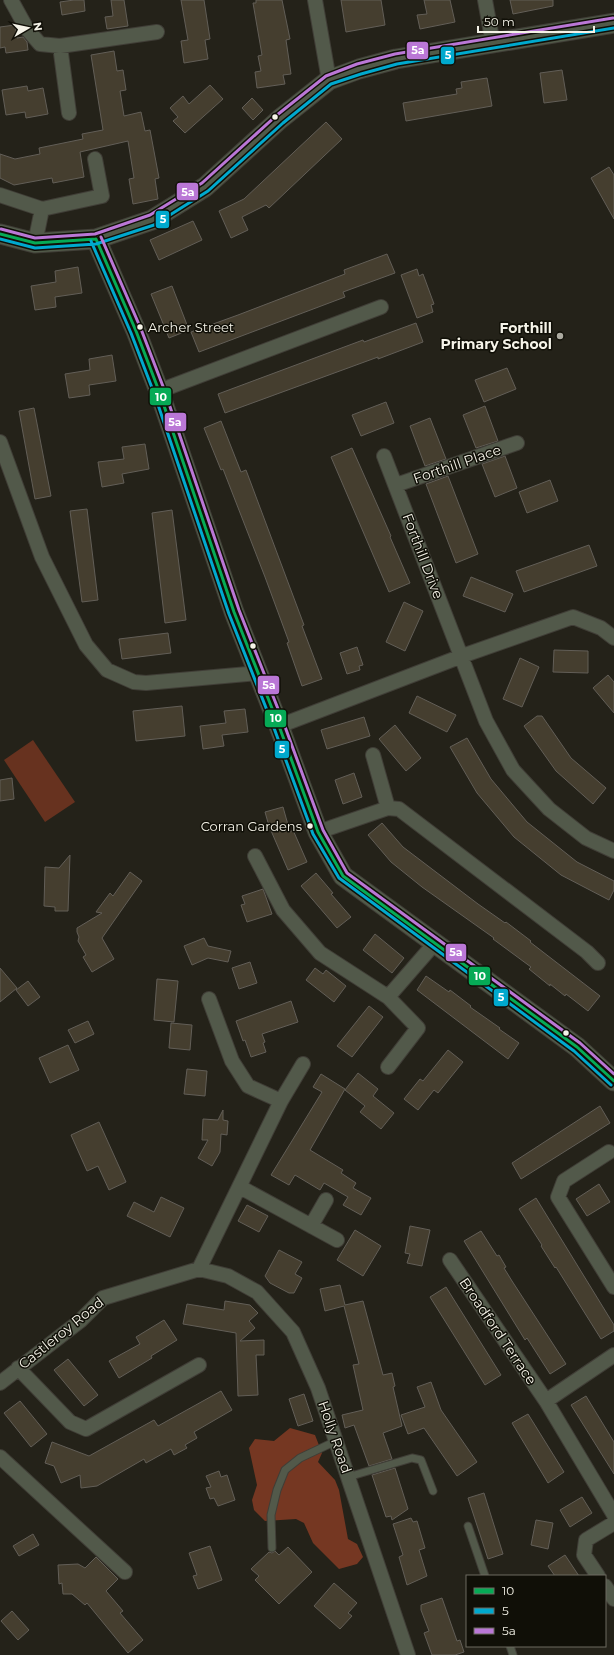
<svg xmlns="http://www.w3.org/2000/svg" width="614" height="1655" font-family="Montserrat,sans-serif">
<rect width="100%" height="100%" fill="#242219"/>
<!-- green -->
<path fill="#67321f" d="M 33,740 L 75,802 L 45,822 L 4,760 Z"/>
<!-- forest -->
<path fill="#753722" d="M 290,1428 L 315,1435 L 322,1453 L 318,1462 L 335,1480 L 339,1490 L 348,1539 L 357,1544 L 363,1557 L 357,1564 L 339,1569 L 313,1543 L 304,1523 L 296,1519 L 265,1521 L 254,1510 L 252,1500 L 257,1485 L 249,1448 L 255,1439 L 274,1441 Z"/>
<!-- building -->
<path fill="#453e2f" stroke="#625e57" d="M 74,0 L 84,0 L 85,11 L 62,15 L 60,2 Z
M 111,0 L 124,0 L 128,26 L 107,29 L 105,17 L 113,16 Z
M 181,0 L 204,0 L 210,39 L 205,40 L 208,59 L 184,63 L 181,41 L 188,40 Z
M 256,0 L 282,0 L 290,39 L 286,40 L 291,74 L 283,75 L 285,84 L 257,88 L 255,72 L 261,71 L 258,56 L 262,55 L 253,3 L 256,3 Z
M 341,0 L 381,0 L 385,25 L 346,32 Z
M 424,0 L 450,0 L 455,22 L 420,29 L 417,15 L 427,14 Z
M 510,0 L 553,0 L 553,6 L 513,14 Z
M 15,25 L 17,38 L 23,37 L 27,42 L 28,50 L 6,53 L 5,47 L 0,48 L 0,27 Z
M 114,51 L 117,71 L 123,70 L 126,90 L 120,91 L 124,116 L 141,112 L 145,131 L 150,130 L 159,178 L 155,179 L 158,199 L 133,204 L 129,179 L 134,178 L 128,141 L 80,152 L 84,177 L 53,183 L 52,178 L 14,185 L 0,178 L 0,154 L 15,159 L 40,154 L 39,148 L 83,139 L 82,134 L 103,130 L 91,55 Z
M 562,70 L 567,100 L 544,103 L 540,73 Z
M 487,78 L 492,106 L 406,121 L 403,103 L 457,94 L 456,89 L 462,88 L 461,82 Z
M 210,85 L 223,99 L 185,133 L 173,121 L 178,117 L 170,108 L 183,96 L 189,104 Z
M 27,86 L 28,91 L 43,88 L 48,114 L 26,118 L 25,112 L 6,115 L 2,90 Z
M 252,98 L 263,110 L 253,120 L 242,108 Z
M 326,122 L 342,139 L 269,208 L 266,205 L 242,217 L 248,230 L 231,238 L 219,211 L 244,199 Z
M 609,167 L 614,175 L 614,219 L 591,178 Z
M 193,221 L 202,240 L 159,260 L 150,240 Z
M 387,254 L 395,273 L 343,292 L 345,297 L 199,352 L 191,332 L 238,315 L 345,274 L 344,270 Z
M 78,267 L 82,293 L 55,297 L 56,307 L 35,310 L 31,286 L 56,282 L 55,271 Z
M 417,269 L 419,276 L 423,274 L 434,304 L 431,305 L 433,312 L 417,318 L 401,275 Z
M 172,286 L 189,330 L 169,338 L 151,294 Z
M 416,323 L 423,342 L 378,359 L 378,357 L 225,413 L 218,394 L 363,340 L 364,342 Z
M 112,355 L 116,381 L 89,385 L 90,395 L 69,398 L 65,374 L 90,370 L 89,359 Z
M 507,368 L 516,389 L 484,402 L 475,380 Z
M 386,402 L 394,423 L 361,436 L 352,415 Z
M 485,406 L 498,441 L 476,448 L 463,415 Z
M 34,408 L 51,496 L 35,499 L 19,411 Z
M 430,418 L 446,459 L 425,466 L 410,426 Z
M 221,421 L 241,472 L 246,470 L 304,625 L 302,626 L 322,679 L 302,686 L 287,643 L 289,642 L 265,577 L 223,469 L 221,470 L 204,428 Z
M 145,444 L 149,469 L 122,474 L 124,483 L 102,487 L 98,462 L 124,459 L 122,447 Z
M 352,448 L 391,536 L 390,537 L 410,583 L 389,592 L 331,457 Z
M 505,456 L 517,488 L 495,497 L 482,464 Z
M 448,476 L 478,554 L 456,563 L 426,484 Z
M 550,480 L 558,501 L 527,513 L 519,492 Z
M 87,509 L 98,600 L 82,602 L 70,511 Z
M 172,510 L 186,620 L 165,623 L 152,513 Z
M 589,545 L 597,566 L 524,592 L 516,571 Z
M 471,577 L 513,594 L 505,612 L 463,596 Z
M 404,602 L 423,611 L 405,651 L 386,642 Z
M 168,633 L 171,653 L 122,659 L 119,639 Z
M 357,647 L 363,665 L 359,666 L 360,670 L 347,674 L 340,653 Z
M 554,650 L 588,651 L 588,673 L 553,672 Z
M 520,658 L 539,667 L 522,707 L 503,699 Z
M 608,675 L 614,682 L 614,713 L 593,688 Z
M 417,696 L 456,715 L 447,732 L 409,713 Z
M 182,706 L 185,736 L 136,741 L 133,711 Z
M 245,709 L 248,732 L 222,735 L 224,746 L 203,749 L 200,726 L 226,723 L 224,711 Z
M 537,716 L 542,716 L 571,758 L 606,788 L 593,804 L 556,771 L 524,726 Z
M 364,717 L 370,736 L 327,749 L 321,730 Z
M 395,725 L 421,758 L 406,771 L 379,739 Z
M 467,738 L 491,779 L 527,822 L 577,862 L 614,881 L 614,890 L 609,900 L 561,875 L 514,837 L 477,793 L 450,747 Z
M 354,773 L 362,797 L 343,804 L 335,780 Z
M 12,778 L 14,799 L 0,801 L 0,780 Z
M 283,807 L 290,832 L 293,830 L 307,862 L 288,870 L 269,826 L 265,812 Z
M 382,823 L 403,847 L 478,904 L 505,923 L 506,922 L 531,941 L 530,942 L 600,996 L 588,1011 L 566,994 L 565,996 L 550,984 L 550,986 L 529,969 L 531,967 L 493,939 L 494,938 L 422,887 L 391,862 L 368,835 Z
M 70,855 L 68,911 L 55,911 L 55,907 L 44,906 L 45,867 L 59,868 Z
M 130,872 L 142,881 L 102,938 L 114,959 L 92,972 L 83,957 L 86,955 L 78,941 L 79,937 L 77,932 L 77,928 L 102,913 L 96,912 L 110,893 L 113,896 Z
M 316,873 L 333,893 L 331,894 L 351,917 L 337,928 L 301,886 Z
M 263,889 L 272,914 L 247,922 L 241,905 L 245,904 L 242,896 Z
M 375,934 L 404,958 L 392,973 L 363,950 Z
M 204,938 L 208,946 L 231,951 L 228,962 L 208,958 L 192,965 L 184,946 Z
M 250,962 L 257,983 L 239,989 L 232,968 Z
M 0,968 L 17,988 L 0,1002 Z
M 315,968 L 323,974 L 326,970 L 346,986 L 334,1002 L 306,980 Z
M 426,976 L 449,992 L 450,990 L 471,1006 L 470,1007 L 500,1028 L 499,1029 L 519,1043 L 508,1059 L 417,990 Z
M 157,979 L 178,981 L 174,1022 L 154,1020 Z
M 28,981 L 40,997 L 28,1006 L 16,990 Z
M 291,1001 L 298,1022 L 262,1034 L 265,1042 L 263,1043 L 266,1052 L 251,1057 L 245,1040 L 243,1041 L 236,1021 Z
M 369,1006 L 383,1017 L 352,1057 L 337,1046 Z
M 88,1021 L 94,1034 L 75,1043 L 68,1030 Z
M 171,1023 L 192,1025 L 190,1050 L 169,1048 Z
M 68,1045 L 79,1070 L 50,1083 L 39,1058 Z
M 448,1050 L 463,1062 L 438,1093 L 434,1090 L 418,1110 L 404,1099 L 420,1079 L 423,1081 Z
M 187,1069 L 207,1071 L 205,1096 L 184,1094 Z
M 358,1073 L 378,1089 L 373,1096 L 394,1113 L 381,1129 L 360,1112 L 365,1106 L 345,1090 Z
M 321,1074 L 345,1089 L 310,1150 L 343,1170 L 341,1173 L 356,1183 L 353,1188 L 371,1198 L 361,1215 L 343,1205 L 348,1197 L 324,1183 L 320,1190 L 295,1175 L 289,1185 L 271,1175 L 322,1092 L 313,1087 Z
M 600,1106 L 610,1123 L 521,1179 L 512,1163 Z
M 223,1110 L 223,1120 L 228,1121 L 227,1135 L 221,1134 L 220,1152 L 212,1166 L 198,1158 L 208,1140 L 202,1140 L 203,1119 L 218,1120 Z
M 99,1122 L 126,1182 L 109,1190 L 98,1166 L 87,1171 L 71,1135 Z
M 599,1184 L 610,1202 L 587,1216 L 576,1199 Z
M 161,1197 L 184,1208 L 170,1237 L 127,1216 L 134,1202 L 154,1212 Z
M 536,1198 L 614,1325 L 614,1331 L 601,1339 L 556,1267 L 555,1268 L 541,1246 L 542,1245 L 519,1209 Z
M 247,1205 L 268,1216 L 259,1232 L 238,1221 Z
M 410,1226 L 430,1230 L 422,1266 L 407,1263 L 410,1254 L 405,1253 Z
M 355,1230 L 381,1246 L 363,1276 L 337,1260 Z
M 481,1231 L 497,1256 L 499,1255 L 506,1267 L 504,1268 L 512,1281 L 566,1364 L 550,1374 L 527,1338 L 525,1340 L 464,1241 Z
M 279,1250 L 302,1262 L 295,1274 L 302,1278 L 294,1293 L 289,1293 L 270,1283 L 265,1276 Z
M 340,1285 L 345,1305 L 363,1301 L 383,1375 L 392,1373 L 395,1386 L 393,1387 L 402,1426 L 383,1433 L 392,1459 L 369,1466 L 354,1425 L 345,1428 L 342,1415 L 363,1410 L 353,1365 L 359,1364 L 344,1306 L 325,1311 L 320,1289 Z
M 446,1287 L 501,1375 L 485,1385 L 430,1297 Z
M 225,1301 L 250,1305 L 258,1313 L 249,1321 L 255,1328 L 240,1341 L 264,1340 L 264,1355 L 256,1355 L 258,1395 L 238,1396 L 236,1333 L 183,1324 L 187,1304 L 224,1310 Z
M 164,1320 L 177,1340 L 151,1356 L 152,1358 L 119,1378 L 109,1361 L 140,1344 L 136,1337 Z
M 68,1359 L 98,1395 L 84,1406 L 54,1370 Z
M 431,1382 L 441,1410 L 477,1462 L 457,1476 L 424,1428 L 408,1434 L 401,1415 L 425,1407 L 417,1387 Z
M 221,1391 L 232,1410 L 194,1432 L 197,1438 L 185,1445 L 187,1448 L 174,1455 L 171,1449 L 146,1463 L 144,1459 L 97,1486 L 81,1488 L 80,1475 L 61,1483 L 54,1466 L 45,1463 L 52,1442 L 89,1456 L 154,1420 L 158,1426 Z
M 304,1394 L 313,1421 L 298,1426 L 289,1399 Z
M 586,1396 L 614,1442 L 614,1474 L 571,1405 Z
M 20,1401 L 47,1434 L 31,1447 L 4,1413 Z
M 528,1414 L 564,1472 L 548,1483 L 512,1423 Z
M 395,1468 L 408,1509 L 392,1520 L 391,1516 L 386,1517 L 372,1475 Z
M 219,1471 L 221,1477 L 227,1475 L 235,1500 L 218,1506 L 214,1498 L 210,1499 L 206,1488 L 211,1487 L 206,1476 Z
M 484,1493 L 503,1554 L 488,1559 L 468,1498 Z
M 582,1497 L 592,1513 L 570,1527 L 560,1510 Z
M 411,1518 L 413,1522 L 417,1521 L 425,1548 L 419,1550 L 427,1576 L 407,1585 L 399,1557 L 403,1555 L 393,1524 Z
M 536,1520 L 553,1523 L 548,1549 L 531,1545 Z
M 33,1534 L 39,1545 L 19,1556 L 13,1546 Z
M 210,1546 L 222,1580 L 198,1589 L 193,1576 L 197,1575 L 189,1553 Z
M 288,1547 L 312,1572 L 279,1604 L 255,1580 L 259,1576 L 251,1569 L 269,1552 L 272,1553 L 275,1551 L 279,1555 Z
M 565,1555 L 579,1576 L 555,1576 L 548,1566 Z
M 96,1557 L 118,1579 L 106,1591 L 123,1611 L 120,1613 L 143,1640 L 128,1653 L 87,1603 L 85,1605 L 72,1594 L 63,1594 L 62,1583 L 59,1584 L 58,1565 L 78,1564 L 85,1568 Z
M 334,1583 L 357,1603 L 348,1613 L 352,1616 L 340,1629 L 314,1606 Z
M 442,1598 L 457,1641 L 460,1640 L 464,1652 L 455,1655 L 432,1655 L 424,1633 L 429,1631 L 421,1610 L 421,1605 Z
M 12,1611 L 29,1630 L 18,1640 L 1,1621 Z"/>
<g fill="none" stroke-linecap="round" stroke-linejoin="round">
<!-- lane casing -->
<g stroke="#403e37" stroke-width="9">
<path id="lane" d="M 348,1477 L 412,1458 L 421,1460 L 433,1491
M 468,1526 L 485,1576
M 272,1548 L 271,1515 L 277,1490 L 285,1470 L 300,1458 L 336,1441
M 510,1646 L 513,1655"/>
</g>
<!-- street casing -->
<g stroke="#403e37" stroke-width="16">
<path id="street" d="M 11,0 L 27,29 L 40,44 L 60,46 L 157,32
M 315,0 L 329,80
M 485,0 L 493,44
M 60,46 L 69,113
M 0,195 L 42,209
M 35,243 L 42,209 L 102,196 L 95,159
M 159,391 L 381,307
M 0,442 L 42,557 L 86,645 L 107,670 L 134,682 L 146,683 L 258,673
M 384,456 L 486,721 L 513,770 L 549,809 L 586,838 L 614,851
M 396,485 L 517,443
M 279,726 L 462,656 L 573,617 L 601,628 L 614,638
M 373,755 L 388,808
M 318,832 L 388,808 L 399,809 L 587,952 L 598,963
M 255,856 L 283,910 L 320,953 L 388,997 L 418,1028 L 388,1067
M 388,997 L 435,943
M 209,999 L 232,1061 L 248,1086 L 281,1101
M 609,1152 L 564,1181 L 558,1197 L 614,1287
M 240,1187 L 337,1240
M 311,1226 L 326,1200
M 450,1260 L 546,1401 L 614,1515
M 199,1269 L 228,1276 L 257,1292 L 293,1332 L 318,1388 L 408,1655
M 18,1368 L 70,1422 L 86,1429 L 199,1365
M 0,1383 L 80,1321 L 103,1298 L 199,1269 L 281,1101 L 303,1064
M 546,1401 L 614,1355
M 0,1457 L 125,1572
M 598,1576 L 584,1555 L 586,1540 L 614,1523
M 605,1586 L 614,1599"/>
</g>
<!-- secondary casing -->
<g stroke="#403e37" stroke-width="21">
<path id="secondary" d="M 0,234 L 35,243 L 96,239 L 152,220 L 205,187 L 280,119 L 329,80 L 359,69 L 396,59 L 614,23
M 96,239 L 136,331 L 159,391 L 234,612 L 279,726 L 318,832 L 343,876 L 577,1047 L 614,1081"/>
</g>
<!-- lane -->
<use href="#lane" stroke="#52594a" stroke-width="7"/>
<!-- street -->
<use href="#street" stroke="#52594a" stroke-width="14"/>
<!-- secondary -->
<use href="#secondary" stroke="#515a49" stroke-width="19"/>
<!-- bus-1 casing -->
<g stroke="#100f07" stroke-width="6">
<path id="bus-1" d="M 0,234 L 35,243 L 96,239
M 96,239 L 136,331 L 159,391 L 234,612 L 279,726 L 318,832 L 343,876 L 577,1047 L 614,1081"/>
</g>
<!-- bus-2 casing -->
<g stroke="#100f07" stroke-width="6">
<path id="bus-2" d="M 0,239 L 35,248 L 96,244 L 154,225 L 208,191 L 283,123 L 331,84 L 361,74 L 397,64 L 614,28
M 91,241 L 131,333 L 154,393 L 229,614 L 274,728 L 313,834 L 339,878 L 574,1051 L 611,1085"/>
</g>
<!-- bus-3 casing -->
<g stroke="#100f07" stroke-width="6">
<path id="bus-3" d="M 1,229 L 35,238 L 95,234 L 150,215 L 202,183 L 277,115 L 326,76 L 357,64 L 395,54 L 613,18
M 101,237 L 141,329 L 164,389 L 239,610 L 284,724 L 323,830 L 347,873 L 580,1043 L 614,1074"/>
</g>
<!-- bus-1 -->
<use href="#bus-1" stroke="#06aa56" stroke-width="3"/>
<!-- bus-2 -->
<use href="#bus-2" stroke="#00a9ce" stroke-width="3"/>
<!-- bus-3 -->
<use href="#bus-3" stroke="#ba77d6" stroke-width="3"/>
</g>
<!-- markers -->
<g fill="#f5f3e8" stroke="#100f07" stroke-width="1.5">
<circle cx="275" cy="117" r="3.5"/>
<circle cx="140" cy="327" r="3.5"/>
<circle cx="253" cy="646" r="3.5"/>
<circle cx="310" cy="826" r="3.5"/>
<circle cx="566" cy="1033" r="3.5"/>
</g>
<circle fill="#acaaa0" stroke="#100f07" stroke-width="1.5" cx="560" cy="336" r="4"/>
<g text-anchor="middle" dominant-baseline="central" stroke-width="3" stroke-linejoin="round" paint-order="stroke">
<!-- bus labels -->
<g font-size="13" fill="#f5f3e8" stroke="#100f07" text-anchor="start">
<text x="148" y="327">Archer Street</text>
<text x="302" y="826" text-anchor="end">Corran Gardens</text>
</g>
<!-- poi labels -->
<g font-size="14" font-weight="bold" fill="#f5f3e8" stroke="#100f07" text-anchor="end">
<text x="552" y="328">Forthill<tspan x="552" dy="16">Primary School</tspan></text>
</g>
<!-- street labels -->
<g font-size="14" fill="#f5f3e8" stroke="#100f07">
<text transform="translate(457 464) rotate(-19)">Forthill Place</text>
<text transform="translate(423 556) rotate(69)">Forthill Drive</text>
<text transform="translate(498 1331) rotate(56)">Broadford Terrace</text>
<text transform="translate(61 1333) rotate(-39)">Castleroy Road</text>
<text transform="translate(335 1437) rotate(71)">Holly Road</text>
</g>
</g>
<g stroke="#100f07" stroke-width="1.5">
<rect x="406" y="41" width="23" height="19" rx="4" fill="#ba77d6"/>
<rect x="440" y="46" width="15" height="19" rx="4" fill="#00a9ce"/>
<rect x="176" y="182" width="23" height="19" rx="4" fill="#ba77d6"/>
<rect x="155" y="210" width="15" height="19" rx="4" fill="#00a9ce"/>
<rect x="149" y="387" width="23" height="19" rx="4" fill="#06aa56"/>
<rect x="164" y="412" width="23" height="20" rx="4" fill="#ba77d6"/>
<rect x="257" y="675" width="23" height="20" rx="4" fill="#ba77d6"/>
<rect x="264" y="709" width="23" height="19" rx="4" fill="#06aa56"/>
<rect x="274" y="740" width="16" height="19" rx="4" fill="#00a9ce"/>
<rect x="445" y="943" width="22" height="19" rx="4" fill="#ba77d6"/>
<rect x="468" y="966" width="23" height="20" rx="4" fill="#06aa56"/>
<rect x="493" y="988" width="16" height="19" rx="4" fill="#00a9ce"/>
</g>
<g font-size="11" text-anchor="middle" font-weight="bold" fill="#fff">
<text x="418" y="54">5a</text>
<text x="448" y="59">5</text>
<text x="188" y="196">5a</text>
<text x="163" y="223">5</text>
<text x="161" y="401">10</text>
<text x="175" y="426">5a</text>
<text x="269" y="689">5a</text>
<text x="276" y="722">10</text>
<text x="282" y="753">5</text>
<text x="456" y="956">5a</text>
<text x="480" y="980">10</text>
<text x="501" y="1001">5</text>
</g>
<!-- legend -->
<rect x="466" y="1575" width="140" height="72" fill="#100f07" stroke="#6c6a61"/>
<rect x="474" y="1588" width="20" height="6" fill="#06aa56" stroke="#6c6a61"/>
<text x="502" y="1595" font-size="12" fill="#f5f3e8">10</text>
<rect x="474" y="1608" width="20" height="6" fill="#00a9ce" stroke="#6c6a61"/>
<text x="502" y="1615" font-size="12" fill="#f5f3e8">5</text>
<rect x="474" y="1628" width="20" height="6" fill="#ba77d6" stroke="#6c6a61"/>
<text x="502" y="1635" font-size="12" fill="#f5f3e8">5a</text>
<!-- north arrow -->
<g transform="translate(28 28) rotate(81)" stroke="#100f07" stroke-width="3" paint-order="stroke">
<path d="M0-3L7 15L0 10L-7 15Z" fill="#f5f3e8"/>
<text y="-6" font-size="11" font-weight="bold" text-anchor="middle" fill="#f5f3e8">N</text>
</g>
<!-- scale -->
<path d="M478 26v6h116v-6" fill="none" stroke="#f5f3e8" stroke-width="2"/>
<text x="484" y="26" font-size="12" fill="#f5f3e8" stroke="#100f07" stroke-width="3" paint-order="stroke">50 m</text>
</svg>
